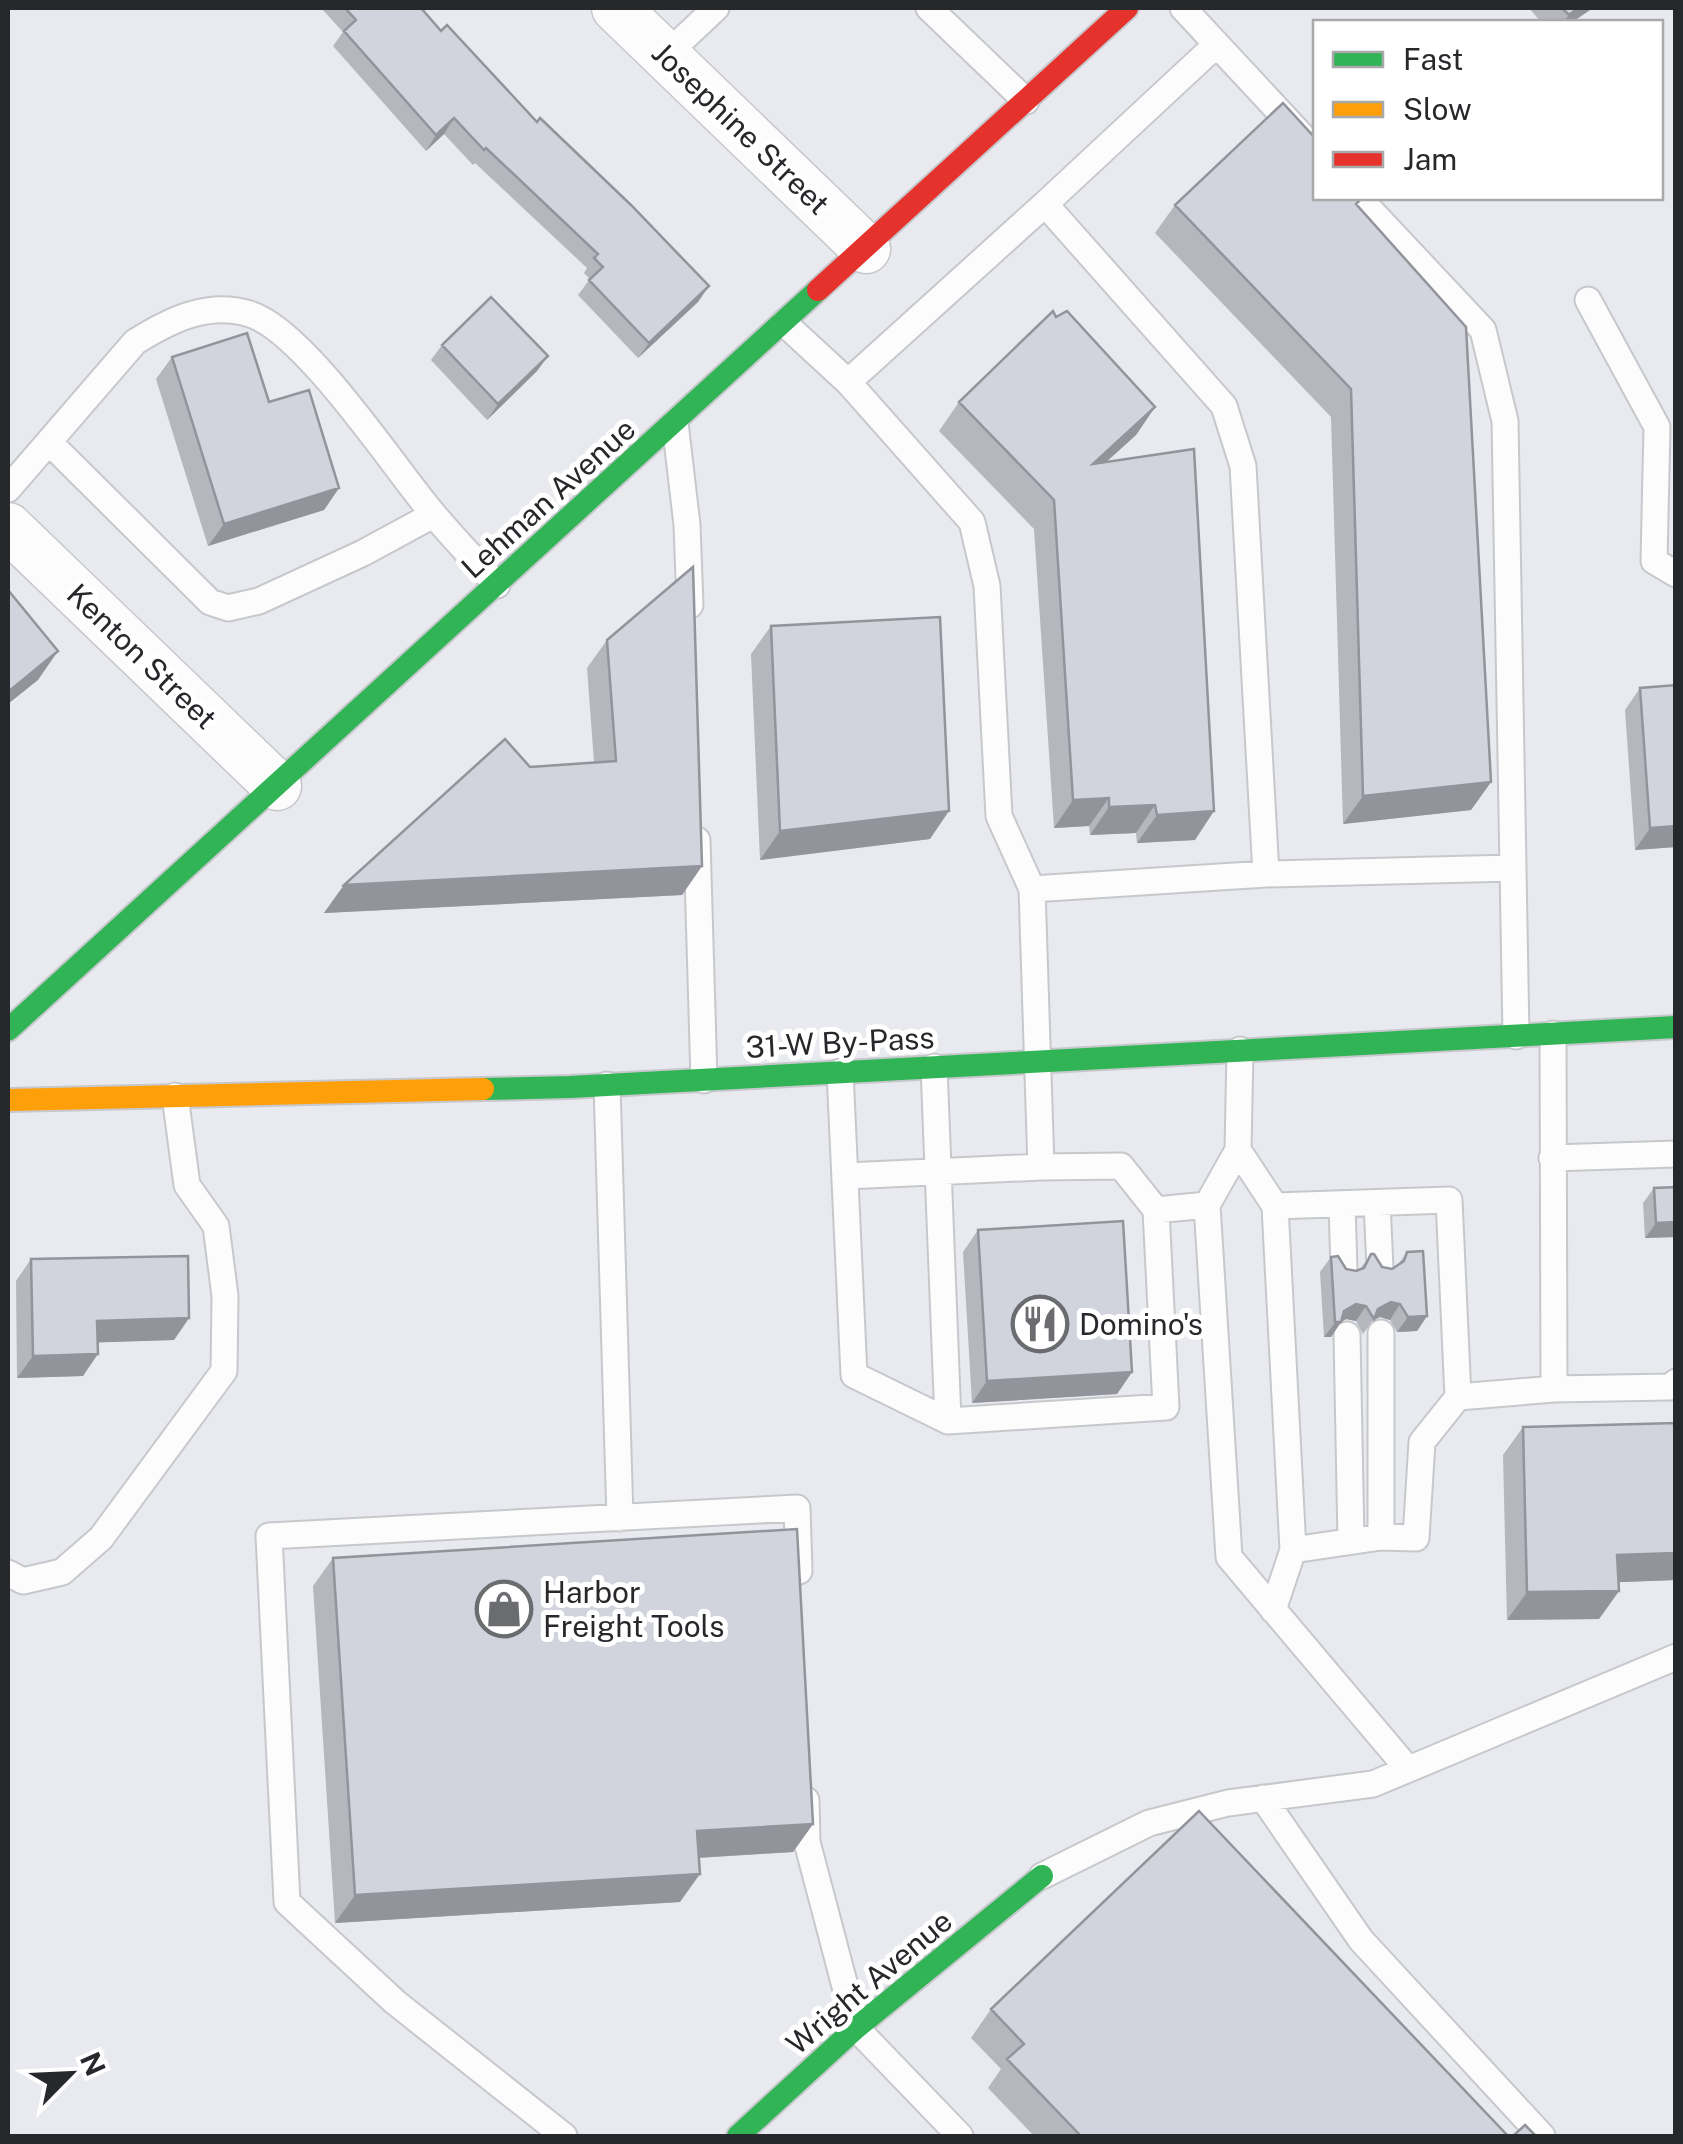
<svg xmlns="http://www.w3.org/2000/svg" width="1683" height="2144" font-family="'Public Sans',sans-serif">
<rect width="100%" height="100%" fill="#e9eaef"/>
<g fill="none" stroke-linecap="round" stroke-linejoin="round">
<!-- lane casing -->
<g stroke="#c7c8cc" stroke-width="29">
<path id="lane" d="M 929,8 L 1026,101
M 1183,8 L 1316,151
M 1216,45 L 1045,204 L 1224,406 L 1243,466 L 1266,874 L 1513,868
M 666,55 L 716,8
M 1359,198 L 1483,330 L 1505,421 L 1516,1036
M 1588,300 L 1657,427 L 1654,561 L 1676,574
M 784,323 L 848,382 L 1045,204
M 848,382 L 972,522 L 987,586 L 999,816 L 1032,889 L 1266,874
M 675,423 L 687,525 L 690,605
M 49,442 L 210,602 L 228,608 L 259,601 L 363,553 L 433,515
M 8,489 L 135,342 C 170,320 208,301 250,314 C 304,331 391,463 430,510 C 451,536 475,560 497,585
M 697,840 L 704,1080
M 1553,1034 L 1554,1389
M 1240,1050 L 1238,1150 L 1207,1205 L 1229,1557 L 1408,1769
M 934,1067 L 948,1421
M 840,1072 L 854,1375 L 948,1421 L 1166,1407 L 1156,1210 L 1121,1166 L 1041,1167 L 1032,889
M 607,1085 L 620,1518
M 1238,1150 L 1275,1206 L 1293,1550 L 1273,1610
M 1552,1158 L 1676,1154
M 846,1176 L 1041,1167
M 1377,1203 L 1380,1268
M 1342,1204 L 1344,1270
M 1275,1206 L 1449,1200 L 1458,1397 L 1554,1389 L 1670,1387 L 1676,1382
M 1156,1210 L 1207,1205
M 1381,1333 L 1381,1537
M 1347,1335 L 1351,1541
M 1293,1550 L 1381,1537 L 1416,1538 L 1422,1442 L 1458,1397
M 8,1573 L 23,1581 L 62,1572 L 101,1538 L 224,1371 L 225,1296 L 216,1226 L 187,1185 L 175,1096
M 1263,1798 L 1361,1940 L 1542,2136
M 806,1800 L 807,1842 L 856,2028 L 960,2136
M 1042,1876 L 1149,1823 L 1228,1803 L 1373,1784 L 1676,1657
M 564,2136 L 395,2002 L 287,1902 L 269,1536 L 797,1508 L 799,1571"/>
</g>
<!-- street casing -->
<g stroke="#c7c8cc" stroke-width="51">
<path id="street" d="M 616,8 L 866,249
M 8,527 L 277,786"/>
</g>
<!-- fast casing -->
<g stroke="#c7c8cc" stroke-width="26">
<path id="fast" d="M 8,1030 L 818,290
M 483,1089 L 570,1087 L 1676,1027
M 738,2136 L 856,2028 L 1042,1876"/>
</g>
<!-- slow casing -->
<g stroke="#c7c8cc" stroke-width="26">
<path id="slow" d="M 8,1100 L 483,1089"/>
</g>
<!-- jam casing -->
<g stroke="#c7c8cc" stroke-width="26">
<path id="jam" d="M 818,290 L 1127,8"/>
</g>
<!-- lane -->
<use href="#lane" stroke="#fcfcfd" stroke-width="25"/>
<!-- street -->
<use href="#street" stroke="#fcfcfd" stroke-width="48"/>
<!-- fast -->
<use href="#fast" stroke="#30b455" stroke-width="22"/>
<!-- slow -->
<use href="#slow" stroke="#ff9f0a" stroke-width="22"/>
<!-- jam -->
<use href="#jam" stroke="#e5322d" stroke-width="22"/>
</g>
<!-- wall -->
<path fill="#b5b6be" d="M 321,8 L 421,8 L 698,302 L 638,358 L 578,295 L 590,279 L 584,273 L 587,268 L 475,163 L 473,165 L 444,134 L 426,151 L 333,46 L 343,32 Z
M 1529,8 L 1593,8 L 1572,22 L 1541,22 Z
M 1175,205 L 1357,205 L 1491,782 L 1471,810 L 1343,824 L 1331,417 L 1155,233 Z
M 1056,317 L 1155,407 L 1136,435 L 1106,462 L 1195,840 L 1137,843 L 1136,833 L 1090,835 L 1089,826 L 1054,828 L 1034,529 L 939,431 L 959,402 Z
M 442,345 L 548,356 L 537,371 L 487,420 L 431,360 Z
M 172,357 L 269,402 L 339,488 L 324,510 L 208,546 L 156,379 Z
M 771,626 L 930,839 L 760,860 L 751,654 Z
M 607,640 L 702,866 L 682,895 L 324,913 L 344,885 L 530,767 L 594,762 L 587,668 Z
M 1676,685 L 1676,847 L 1635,850 L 1625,710 L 1640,688 Z
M 1654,1188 L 1676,1237 L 1645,1238 L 1643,1203 Z
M 978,1230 L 1132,1372 L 1117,1394 L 972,1403 L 963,1252 Z
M 1407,1252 L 1427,1316 L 1417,1331 L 1397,1332 L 1390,1320 L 1380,1317 L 1372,1321 L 1363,1334 L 1356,1321 L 1346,1319 L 1341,1322 L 1331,1337 L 1324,1337 L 1320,1272 L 1331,1257 L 1346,1269 L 1356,1271 L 1360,1269 L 1371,1254 L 1382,1267 L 1392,1269 L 1397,1266 Z
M 31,1259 L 189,1318 L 174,1340 L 98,1342 L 83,1376 L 17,1378 L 16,1281 Z
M 1523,1427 L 1676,1580 L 1619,1582 L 1619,1591 L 1599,1619 L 1507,1620 L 1503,1455 Z
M 333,1558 L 813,1824 L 793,1852 L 699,1858 L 680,1902 L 335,1923 L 313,1586 Z
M 991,2009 L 1508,2136 L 1034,2136 L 988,2088 L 1001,2069 L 971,2038 Z"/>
<!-- shaded-wall -->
<path fill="#93949b" d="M 1578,8 L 1593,8 L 1572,22 L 1563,22 L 1569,15 Z
M 454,118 L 444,134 L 426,151 L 436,135 Z
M 709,286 L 698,302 L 638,358 L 649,343 Z
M 548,356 L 537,371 L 487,420 L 498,404 Z
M 1155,407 L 1136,435 L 1073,492 L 1093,464 Z
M 339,488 L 324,510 L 208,546 L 224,524 Z
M 58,651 L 38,680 L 8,704 L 8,692 Z
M 1491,782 L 1471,810 L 1343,824 L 1363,796 Z
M 1109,798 L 1089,826 L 1054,828 L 1073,800 Z
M 1155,805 L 1136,833 L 1090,835 L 1109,807 Z
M 949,811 L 930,839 L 760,860 L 780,831 Z
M 1214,811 L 1195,840 L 1137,843 L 1157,815 Z
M 1676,826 L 1676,847 L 1635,850 L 1650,828 Z
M 702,866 L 682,895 L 324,913 L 344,885 Z
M 1676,1222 L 1676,1237 L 1645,1238 L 1656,1223 Z
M 1391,1302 L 1400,1304 L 1390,1320 L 1380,1317 L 1372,1321 L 1378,1309 Z
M 1356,1304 L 1366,1306 L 1356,1321 L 1346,1319 L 1341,1322 L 1331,1337 L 1324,1337 L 1344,1311 Z
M 1427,1316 L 1417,1331 L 1397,1332 L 1408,1317 Z
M 189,1318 L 174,1340 L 82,1343 L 97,1321 Z
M 98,1354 L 83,1376 L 17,1378 L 33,1356 Z
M 1132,1372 L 1117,1394 L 972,1403 L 987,1381 Z
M 1676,1553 L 1676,1580 L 1598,1583 L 1617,1555 Z
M 1619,1591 L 1599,1619 L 1507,1620 L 1527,1592 Z
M 813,1824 L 793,1852 L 677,1859 L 697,1831 Z
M 700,1874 L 680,1902 L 335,1923 L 355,1895 Z"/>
<!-- building -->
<path fill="#d2d4dd" stroke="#93949b" stroke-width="2.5" d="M 345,8 L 421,8 L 441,31 L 447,25 L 537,122 L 540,118 L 631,205 L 709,286 L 649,343 L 589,280 L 603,267 L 594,258 L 598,254 L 486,148 L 484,150 L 454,118 L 436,135 L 344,31 L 356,20 Z
M 1562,8 L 1578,8 L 1569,15 Z
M 1283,103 L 1316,139 L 1316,198 L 1362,198 L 1356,204 L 1466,327 L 1491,782 L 1363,796 L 1351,389 L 1175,205 Z
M 491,297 L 548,356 L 498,404 L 442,345 Z
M 1053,311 L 1056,317 L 1067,311 L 1155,407 L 1093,464 L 1194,449 L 1214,811 L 1157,815 L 1155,805 L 1109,807 L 1109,798 L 1073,800 L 1054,500 L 959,402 Z
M 247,333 L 269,402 L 309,390 L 339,488 L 224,524 L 172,357 Z
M 693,567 L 702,866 L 344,885 L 505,739 L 530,767 L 616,761 L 607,640 Z
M 8,590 L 58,651 L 8,692 Z
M 940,617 L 949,811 L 780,831 L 771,626 Z
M 1676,685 L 1676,826 L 1650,828 L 1640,688 Z
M 1676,1187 L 1676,1222 L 1656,1223 L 1654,1188 Z
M 1123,1221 L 1132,1372 L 987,1381 L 978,1230 Z
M 1423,1251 L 1427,1316 L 1408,1317 L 1400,1304 L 1391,1302 L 1378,1309 L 1374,1319 L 1366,1306 L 1356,1304 L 1344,1311 L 1341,1322 L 1335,1322 L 1331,1257 L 1338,1256 L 1346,1269 L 1356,1271 L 1364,1268 L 1371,1254 L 1374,1254 L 1382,1267 L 1392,1269 L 1404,1261 L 1407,1252 Z
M 188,1256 L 189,1318 L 97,1321 L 98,1354 L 33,1356 L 31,1259 Z
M 1676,1423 L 1676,1553 L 1617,1555 L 1619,1591 L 1527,1592 L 1523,1427 Z
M 797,1529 L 813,1824 L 697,1831 L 700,1874 L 355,1895 L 333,1558 Z
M 1199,1811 L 1508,2136 L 1081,2136 L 1007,2059 L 1024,2044 L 991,2009 Z
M 1525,2125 L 1536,2136 L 1513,2136 Z"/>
<!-- icons -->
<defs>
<g id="restaurant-ring" transform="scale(2.875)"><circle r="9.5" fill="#fff" stroke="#6b6c70" stroke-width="1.5"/><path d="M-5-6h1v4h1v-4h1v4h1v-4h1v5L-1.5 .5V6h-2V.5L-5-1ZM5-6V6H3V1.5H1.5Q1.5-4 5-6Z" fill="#6b6c70"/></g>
<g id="shop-ring" transform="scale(2.875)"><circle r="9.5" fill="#fff" stroke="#6b6c70" stroke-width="1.5"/><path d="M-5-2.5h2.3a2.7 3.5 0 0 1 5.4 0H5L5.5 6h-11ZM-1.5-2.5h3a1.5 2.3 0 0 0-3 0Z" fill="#6b6c70"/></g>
</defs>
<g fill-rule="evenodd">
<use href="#restaurant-ring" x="1040" y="1324"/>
<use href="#shop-ring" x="504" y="1609"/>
</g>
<g text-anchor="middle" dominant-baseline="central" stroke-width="10" stroke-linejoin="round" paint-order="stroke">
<!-- street labels -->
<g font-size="30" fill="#27282b" stroke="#fff">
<text transform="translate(741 128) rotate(44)">Josephine Street</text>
<text transform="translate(548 498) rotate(-42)">Lehman Avenue</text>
<text transform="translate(142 656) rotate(44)">Kenton Street</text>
<text transform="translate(840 1042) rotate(-3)">31-W By-Pass</text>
<text transform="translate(869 1982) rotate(-40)">Wright Avenue</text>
</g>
<!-- poi labels -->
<g font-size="30" fill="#27282b" stroke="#fff" text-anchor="start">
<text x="1079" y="1324">Domino's</text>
<text x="543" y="1592">Harbor<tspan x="543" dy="34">Freight Tools</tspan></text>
</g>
</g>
<!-- border -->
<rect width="1683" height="2144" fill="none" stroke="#27282b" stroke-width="20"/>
<!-- legend -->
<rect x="1313" y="20" width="350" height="180" fill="#ffffff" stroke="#a9a9aa" stroke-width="2.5"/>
<rect x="1333" y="52" width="50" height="15" fill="#30b455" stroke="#a9a9aa" stroke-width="2.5"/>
<text x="1403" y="70" font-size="30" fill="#27282b">Fast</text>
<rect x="1333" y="102" width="50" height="15" fill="#ff9f0a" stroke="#a9a9aa" stroke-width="2.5"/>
<text x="1403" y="120" font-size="30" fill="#27282b">Slow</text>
<rect x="1333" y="152" width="50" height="15" fill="#e5322d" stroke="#a9a9aa" stroke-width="2.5"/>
<text x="1403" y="170" font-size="30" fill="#27282b">Jam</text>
<!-- north arrow -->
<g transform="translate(70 2074) rotate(66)" stroke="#ffffff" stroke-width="8" paint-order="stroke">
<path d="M0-8L18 38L0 25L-18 38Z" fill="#27282b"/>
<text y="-15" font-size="28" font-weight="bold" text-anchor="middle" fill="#27282b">N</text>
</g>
</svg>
